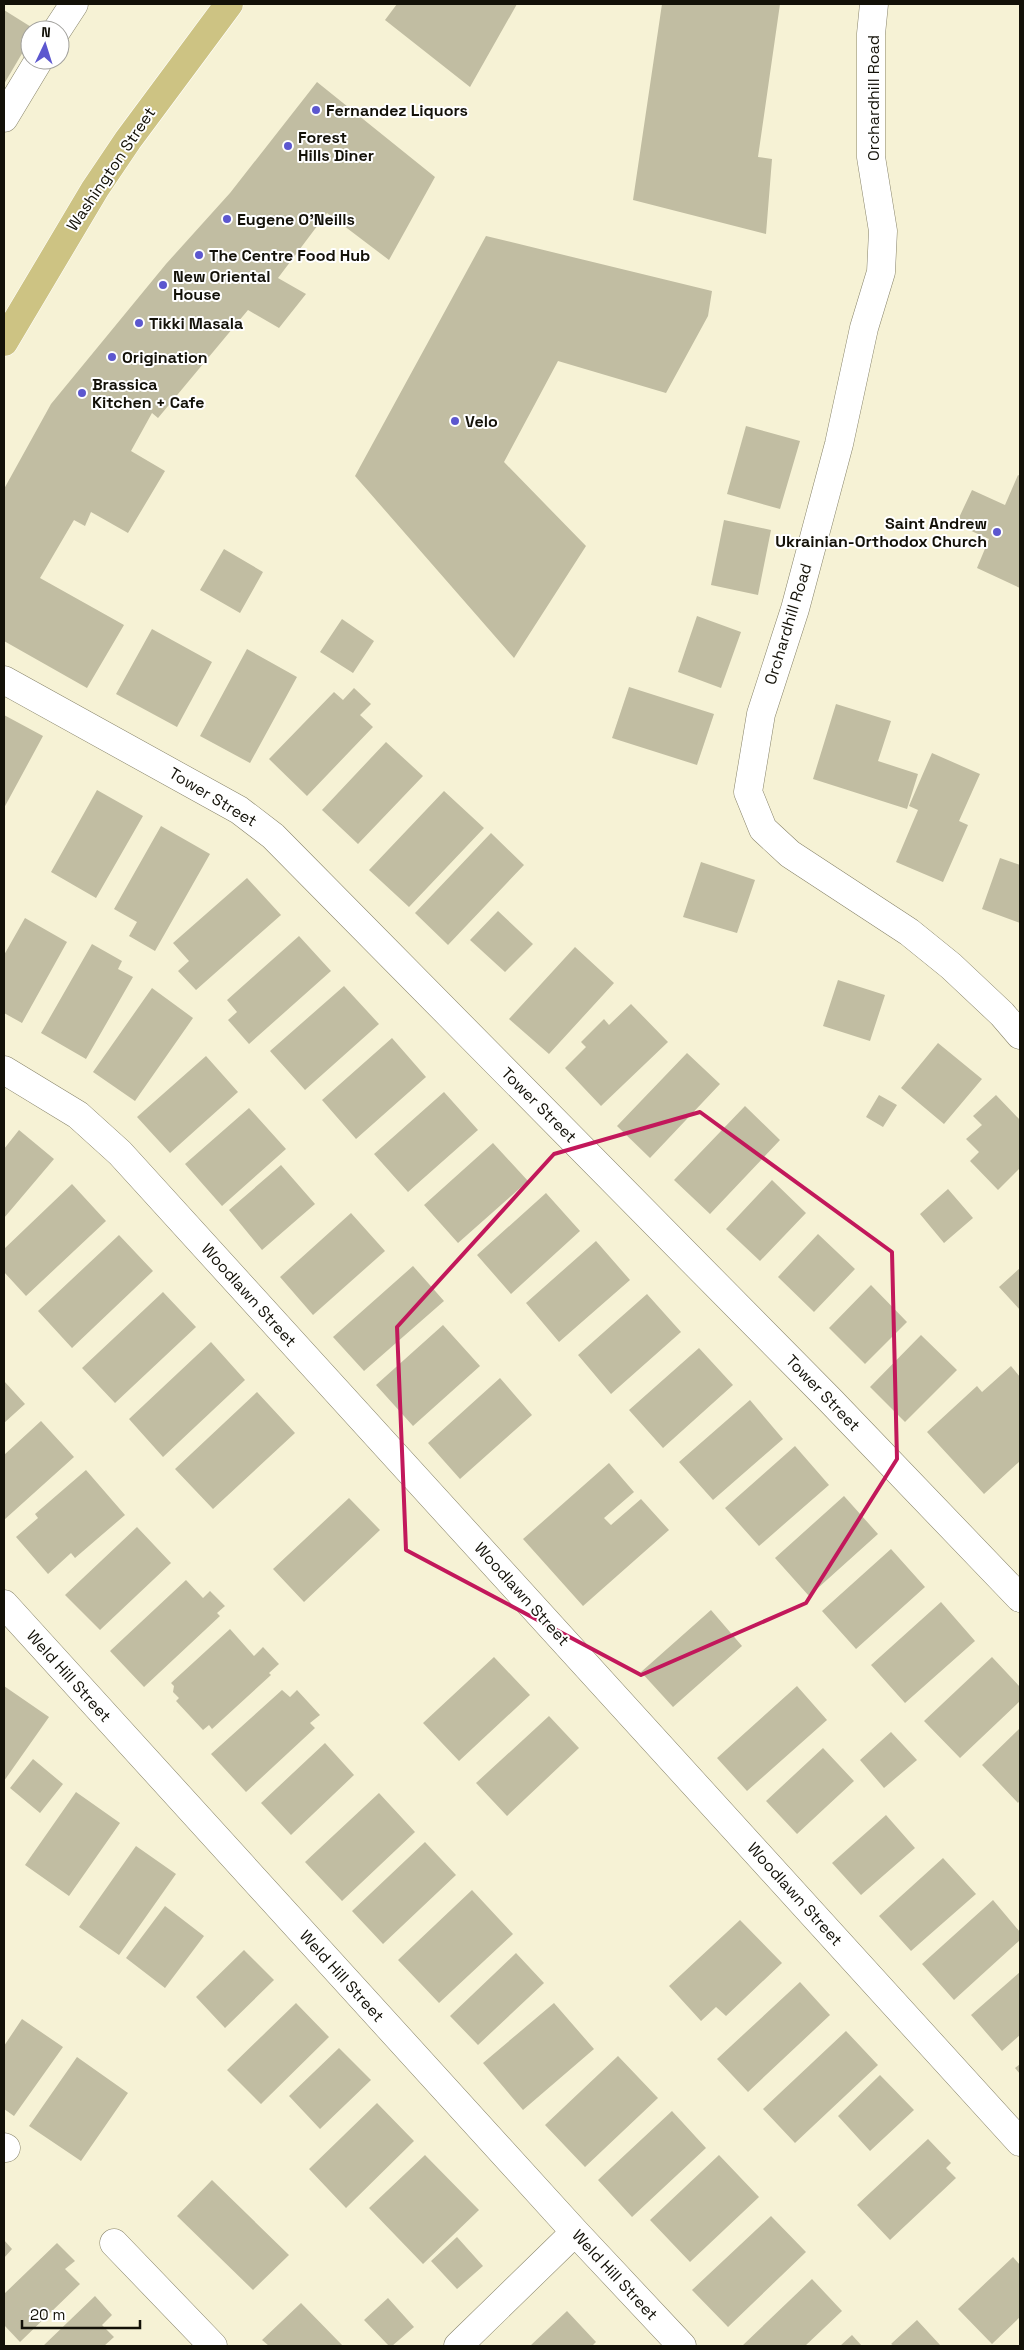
<svg xmlns="http://www.w3.org/2000/svg" width="1024" height="2350" font-family="'Space Grotesk',sans-serif">
<rect width="100%" height="100%" fill="#f6f2d5"/>
<!-- building -->
<path fill="#c1bda2" d="M 397,4 L 517,4 L 470,87 L 385,20 Z
M 662,4 L 780,4 L 758,157 L 772,159 L 766,234 L 633,200 Z
M 4,10 L 36,30 L 30,30 L 30,40 L 4,84 Z
M 317,82 L 435,177 L 389,260 L 327,213 L 278,278 L 306,294 L 279,328 L 248,310 L 158,418 L 152,413 L 131,451 L 165,471 L 128,533 L 91,512 L 85,526 L 74,520 L 40,578 L 124,625 L 87,688 L 4,641 L 4,489 L 51,404 L 166,264 L 230,193 Z
M 486,236 L 712,291 L 708,316 L 666,393 L 558,361 L 504,462 L 586,546 L 514,658 L 355,476 Z
M 746,426 L 800,441 L 780,509 L 727,494 Z
M 1018,475 L 1020,476 L 1020,588 L 977,568 L 989,539 L 956,524 L 972,490 L 1005,505 Z
M 724,520 L 771,530 L 758,595 L 711,585 Z
M 224,549 L 263,572 L 240,613 L 200,590 Z
M 697,616 L 741,632 L 721,688 L 678,672 Z
M 342,619 L 374,641 L 353,673 L 320,652 Z
M 152,629 L 212,662 L 177,727 L 116,694 Z
M 247,649 L 297,677 L 250,763 L 200,736 Z
M 629,687 L 714,714 L 697,765 L 612,738 Z
M 354,688 L 371,704 L 360,715 L 373,727 L 307,796 L 269,759 L 334,692 L 343,700 Z
M 836,704 L 891,721 L 878,761 L 918,774 L 907,809 L 813,779 Z
M 4,715 L 43,736 L 4,808 Z
M 386,742 L 423,776 L 358,844 L 322,810 Z
M 932,753 L 980,774 L 959,821 L 968,825 L 943,882 L 896,862 L 918,810 L 909,806 Z
M 97,790 L 143,816 L 96,898 L 51,872 Z
M 444,791 L 484,828 L 409,907 L 369,870 Z
M 161,826 L 210,854 L 155,951 L 129,936 L 137,922 L 114,909 Z
M 491,833 L 524,865 L 448,945 L 415,913 Z
M 1000,858 L 1020,865 L 1020,923 L 982,909 Z
M 701,862 L 755,880 L 737,933 L 683,917 Z
M 247,878 L 281,915 L 196,990 L 178,971 L 189,961 L 173,943 Z
M 498,911 L 533,944 L 505,972 L 470,940 Z
M 25,918 L 67,942 L 22,1023 L 4,1013 L 4,955 Z
M 299,936 L 331,971 L 249,1044 L 228,1020 L 237,1012 L 227,1000 Z
M 92,944 L 122,961 L 118,969 L 133,977 L 86,1059 L 41,1033 Z
M 575,947 L 614,983 L 549,1054 L 509,1019 Z
M 838,980 L 885,995 L 870,1041 L 823,1026 Z
M 344,986 L 379,1024 L 305,1090 L 270,1051 Z
M 152,988 L 193,1018 L 135,1101 L 93,1072 Z
M 631,1004 L 668,1042 L 601,1106 L 565,1068 L 586,1047 L 581,1042 L 604,1019 L 609,1025 Z
M 392,1038 L 426,1077 L 356,1139 L 322,1100 Z
M 938,1043 L 982,1079 L 944,1124 L 901,1088 Z
M 687,1053 L 720,1084 L 650,1158 L 617,1126 Z
M 206,1056 L 238,1092 L 170,1153 L 137,1117 Z
M 444,1092 L 478,1130 L 408,1192 L 374,1154 Z
M 879,1095 L 897,1105 L 883,1127 L 866,1117 Z
M 996,1095 L 1020,1120 L 1020,1168 L 998,1190 L 970,1161 L 979,1152 L 966,1139 L 982,1125 L 973,1116 Z
M 745,1106 L 780,1140 L 710,1214 L 674,1180 Z
M 249,1108 L 286,1149 L 222,1206 L 185,1164 Z
M 19,1130 L 54,1159 L 4,1218 L 4,1149 Z
M 493,1143 L 528,1181 L 458,1243 L 424,1205 Z
M 281,1165 L 315,1204 L 262,1250 L 229,1210 Z
M 772,1180 L 806,1213 L 760,1261 L 726,1229 Z
M 72,1184 L 106,1221 L 26,1296 L 4,1272 L 4,1249 Z
M 948,1189 L 973,1218 L 944,1243 L 920,1214 Z
M 546,1193 L 580,1231 L 511,1294 L 477,1255 Z
M 351,1213 L 385,1251 L 313,1315 L 280,1277 Z
M 818,1234 L 855,1269 L 814,1312 L 778,1277 Z
M 119,1235 L 153,1271 L 72,1348 L 38,1311 Z
M 596,1241 L 630,1280 L 559,1342 L 526,1303 Z
M 413,1266 L 444,1301 L 364,1371 L 333,1337 Z
M 1020,1268 L 1020,1310 L 999,1287 Z
M 871,1285 L 907,1322 L 865,1364 L 829,1328 Z
M 163,1292 L 196,1327 L 115,1403 L 82,1368 Z
M 647,1294 L 681,1332 L 611,1394 L 578,1355 Z
M 443,1325 L 480,1366 L 413,1426 L 376,1385 Z
M 921,1335 L 957,1370 L 905,1422 L 870,1387 Z
M 211,1342 L 245,1380 L 163,1457 L 129,1419 Z
M 699,1348 L 733,1385 L 663,1448 L 629,1410 Z
M 1011,1366 L 1020,1377 L 1020,1461 L 984,1494 L 927,1432 L 977,1386 L 982,1392 Z
M 500,1378 L 532,1415 L 460,1479 L 428,1443 Z
M 4,1381 L 25,1404 L 4,1423 Z
M 257,1392 L 295,1433 L 213,1509 L 175,1469 Z
M 750,1400 L 783,1439 L 713,1500 L 679,1462 Z
M 41,1421 L 74,1457 L 4,1520 L 4,1455 Z
M 795,1446 L 829,1485 L 759,1546 L 725,1508 Z
M 609,1463 L 634,1492 L 604,1518 L 611,1525 L 641,1499 L 669,1530 L 583,1606 L 523,1539 Z
M 86,1470 L 125,1515 L 75,1558 L 71,1553 L 48,1574 L 16,1537 L 38,1518 L 35,1514 Z
M 844,1496 L 878,1534 L 809,1596 L 775,1558 Z
M 349,1498 L 380,1530 L 304,1602 L 273,1569 Z
M 137,1527 L 171,1563 L 100,1630 L 65,1595 Z
M 891,1549 L 925,1587 L 856,1649 L 822,1611 Z
M 186,1580 L 203,1598 L 210,1591 L 225,1606 L 217,1613 L 220,1616 L 144,1687 L 110,1651 Z
M 941,1602 L 975,1641 L 905,1703 L 871,1665 Z
M 711,1610 L 742,1646 L 673,1707 L 641,1672 Z
M 230,1629 L 254,1656 L 263,1647 L 279,1664 L 269,1673 L 271,1675 L 212,1729 L 209,1725 L 203,1730 L 176,1701 L 179,1698 L 173,1692 L 174,1686 L 171,1683 Z
M 494,1657 L 530,1695 L 459,1761 L 423,1723 Z
M 992,1657 L 1020,1687 L 1020,1701 L 960,1758 L 924,1721 Z
M 4,1686 L 49,1717 L 4,1781 Z
M 797,1686 L 827,1720 L 747,1791 L 717,1758 Z
M 282,1690 L 290,1697 L 297,1690 L 320,1715 L 310,1723 L 315,1728 L 246,1792 L 211,1754 Z
M 549,1716 L 579,1748 L 507,1816 L 476,1783 Z
M 1020,1728 L 1020,1800 L 1018,1803 L 982,1765 Z
M 891,1732 L 917,1760 L 884,1788 L 860,1760 Z
M 325,1743 L 354,1775 L 291,1835 L 261,1803 Z
M 823,1748 L 854,1781 L 797,1834 L 766,1801 Z
M 33,1759 L 63,1784 L 40,1813 L 10,1788 Z
M 76,1792 L 120,1823 L 69,1896 L 25,1865 Z
M 379,1793 L 415,1832 L 342,1901 L 305,1862 Z
M 886,1815 L 915,1848 L 861,1895 L 832,1863 Z
M 425,1842 L 456,1875 L 383,1944 L 352,1911 Z
M 136,1846 L 176,1874 L 119,1955 L 79,1927 Z
M 943,1858 L 976,1894 L 911,1951 L 879,1916 Z
M 472,1890 L 513,1934 L 439,2003 L 398,1960 Z
M 993,1900 L 1020,1932 L 1020,1940 L 954,2000 L 922,1964 Z
M 165,1906 L 204,1936 L 165,1988 L 126,1958 Z
M 740,1920 L 782,1963 L 726,2016 L 716,2007 L 701,2021 L 669,1986 Z
M 244,1950 L 274,1980 L 225,2028 L 196,1997 Z
M 516,1953 L 544,1983 L 478,2045 L 450,2016 Z
M 1020,1972 L 1020,2035 L 1002,2051 L 971,2015 Z
M 800,1982 L 830,2015 L 748,2092 L 717,2059 Z
M 296,2003 L 329,2037 L 261,2104 L 227,2070 Z
M 554,2003 L 594,2049 L 523,2110 L 483,2063 Z
M 22,2019 L 63,2047 L 14,2116 L 4,2109 L 4,2046 Z
M 846,2031 L 878,2065 L 795,2143 L 763,2109 Z
M 339,2048 L 371,2080 L 320,2129 L 289,2096 Z
M 618,2056 L 658,2098 L 585,2167 L 545,2125 Z
M 77,2057 L 128,2093 L 81,2161 L 29,2126 Z
M 1020,2064 L 1020,2074 L 1015,2068 Z
M 880,2075 L 914,2110 L 870,2151 L 838,2116 Z
M 377,2103 L 414,2141 L 346,2208 L 309,2169 Z
M 672,2111 L 706,2148 L 632,2217 L 598,2180 Z
M 928,2139 L 951,2163 L 946,2168 L 956,2178 L 890,2240 L 857,2205 Z
M 425,2155 L 479,2210 L 423,2264 L 369,2208 Z
M 719,2155 L 759,2197 L 690,2262 L 650,2220 Z
M 212,2180 L 289,2255 L 253,2290 L 177,2216 Z
M 771,2216 L 806,2252 L 728,2327 L 692,2290 Z
M 457,2237 L 483,2266 L 457,2289 L 431,2261 Z
M 4,2240 L 12,2249 L 4,2258 Z
M 57,2243 L 75,2261 L 65,2269 L 80,2284 L 20,2342 L 4,2325 L 4,2294 Z
M 1013,2257 L 1020,2265 L 1020,2317 L 992,2344 L 958,2309 Z
M 812,2279 L 842,2311 L 805,2346 L 742,2346 Z
M 95,2296 L 112,2315 L 102,2325 L 114,2337 L 104,2346 L 43,2346 Z
M 388,2298 L 414,2327 L 392,2346 L 389,2346 L 364,2320 Z
M 301,2303 L 343,2346 L 269,2346 L 262,2340 Z
M 567,2311 L 596,2342 L 592,2346 L 530,2346 Z
M 917,2320 L 941,2346 L 894,2346 L 891,2344 Z
M 852,2335 L 862,2346 L 840,2346 Z"/>
<g fill="none" stroke-linecap="round" stroke-linejoin="round">
<!-- minor casing -->
<g stroke="#878369" stroke-width="29">
<path id="minor" d="M 874,4 L 871,34 L 871,157 L 883,231 L 881,272 L 864,328 L 839,444 L 795,609 L 761,714 L 748,792 L 763,829 L 790,854 L 909,932 L 951,966 L 1002,1014 L 1020,1035
M 57,30 L 74,4
M 4,118 L 39,60
M 4,680 L 239,810 L 273,836 L 831,1401 L 1020,1598
M 4,1070 L 78,1115 L 120,1153 L 1020,2142
M 4,1604 L 575,2232 L 682,2346
M 4,2147 L 6,2148
M 114,2243 L 213,2346
M 458,2346 L 575,2232"/>
</g>
<!-- major casing -->
<g stroke="#fff" stroke-width="29">
<path id="major" d="M 4,342 L 95,189 L 128,140 L 229,4"/>
</g>
<!-- minor -->
<use href="#minor" stroke="#fff" stroke-width="28"/>
<!-- major -->
<use href="#major" stroke="#cdc383" stroke-width="28"/>
</g>
<!-- marked area -->
<path fill="none" stroke="#c2185b" stroke-width="4" stroke-linejoin="round" d="M 700,1112 L 892,1252 L 897,1459 L 806,1603 L 641,1675 L 406,1550 L 397,1327 L 554,1154 Z"/>
<!-- markers -->
<g fill="#5c57cf" stroke="#fff" stroke-width="2">
<circle cx="316" cy="110" r="5"/>
<circle cx="288" cy="146" r="5"/>
<circle cx="227" cy="219" r="5"/>
<circle cx="199" cy="255" r="5"/>
<circle cx="163" cy="285" r="5"/>
<circle cx="139" cy="323" r="5"/>
<circle cx="112" cy="357" r="5"/>
<circle cx="82" cy="393" r="5"/>
<circle cx="455" cy="421" r="5"/>
<circle cx="997" cy="532" r="5"/>
</g>
<g text-anchor="middle" dominant-baseline="central" stroke-width="4" stroke-linejoin="round" paint-order="stroke">
<!-- street labels -->
<g font-size="16" fill="#131108" stroke="#fff">
<text transform="translate(873 98) rotate(-90)">Orchardhill Road</text>
<text transform="translate(111 169) rotate(-56)">Washington Street</text>
<text transform="translate(788 624) rotate(-73)">Orchardhill Road</text>
<text transform="translate(213 797) rotate(31)">Tower Street</text>
<text transform="translate(539 1105) rotate(45)">Tower Street</text>
<text transform="translate(249 1295) rotate(48)">Woodlawn Street</text>
<text transform="translate(823 1393) rotate(46)">Tower Street</text>
<text transform="translate(522 1594) rotate(48)">Woodlawn Street</text>
<text transform="translate(69 1676) rotate(48)">Weld Hill Street</text>
<text transform="translate(795 1894) rotate(48)">Woodlawn Street</text>
<text transform="translate(342 1976) rotate(48)">Weld Hill Street</text>
<text transform="translate(615 2275) rotate(47)">Weld Hill Street</text>
</g>
<!-- poi labels -->
<g font-size="16" font-weight="bold" fill="#131108" stroke="#fff" text-anchor="start">
<text x="326" y="110">Fernandez Liquors</text>
<text x="298" y="137">Forest<tspan x="298" dy="18">Hills Diner</tspan></text>
<text x="237" y="219">Eugene O'Neills</text>
<text x="209" y="255">The Centre Food Hub</text>
<text x="173" y="276">New Oriental<tspan x="173" dy="18">House</tspan></text>
<text x="149" y="323">Tikki Masala</text>
<text x="122" y="357">Origination</text>
<text x="92" y="384">Brassica<tspan x="92" dy="18">Kitchen + Cafe</tspan></text>
<text x="465" y="421">Velo</text>
<text x="987" y="523" text-anchor="end">Saint Andrew<tspan x="987" dy="18">Ukrainian-Orthodox Church</tspan></text>
</g>
</g>
<!-- border -->
<rect width="1024" height="2350" fill="none" stroke="#131108" stroke-width="10"/>
<!-- north arrow -->
<g transform="translate(45 45) rotate(4)"><circle r="24" fill="#ffffff" stroke="#a1a09c"/>
<path d="M0-4L9 19L0 12L-9 19Z" fill="#5c57cf"/>
<text y="-8" font-size="14" font-weight="bold" text-anchor="middle" fill="#131108">N</text>
</g>
<!-- scale -->
<path d="M22 2320v8h118v-8" fill="none" stroke="#131108" stroke-width="2.5"/>
<text x="30" y="2320" font-size="15" fill="#131108" stroke="#ffffff" stroke-width="4" paint-order="stroke">20 m</text>
</svg>
